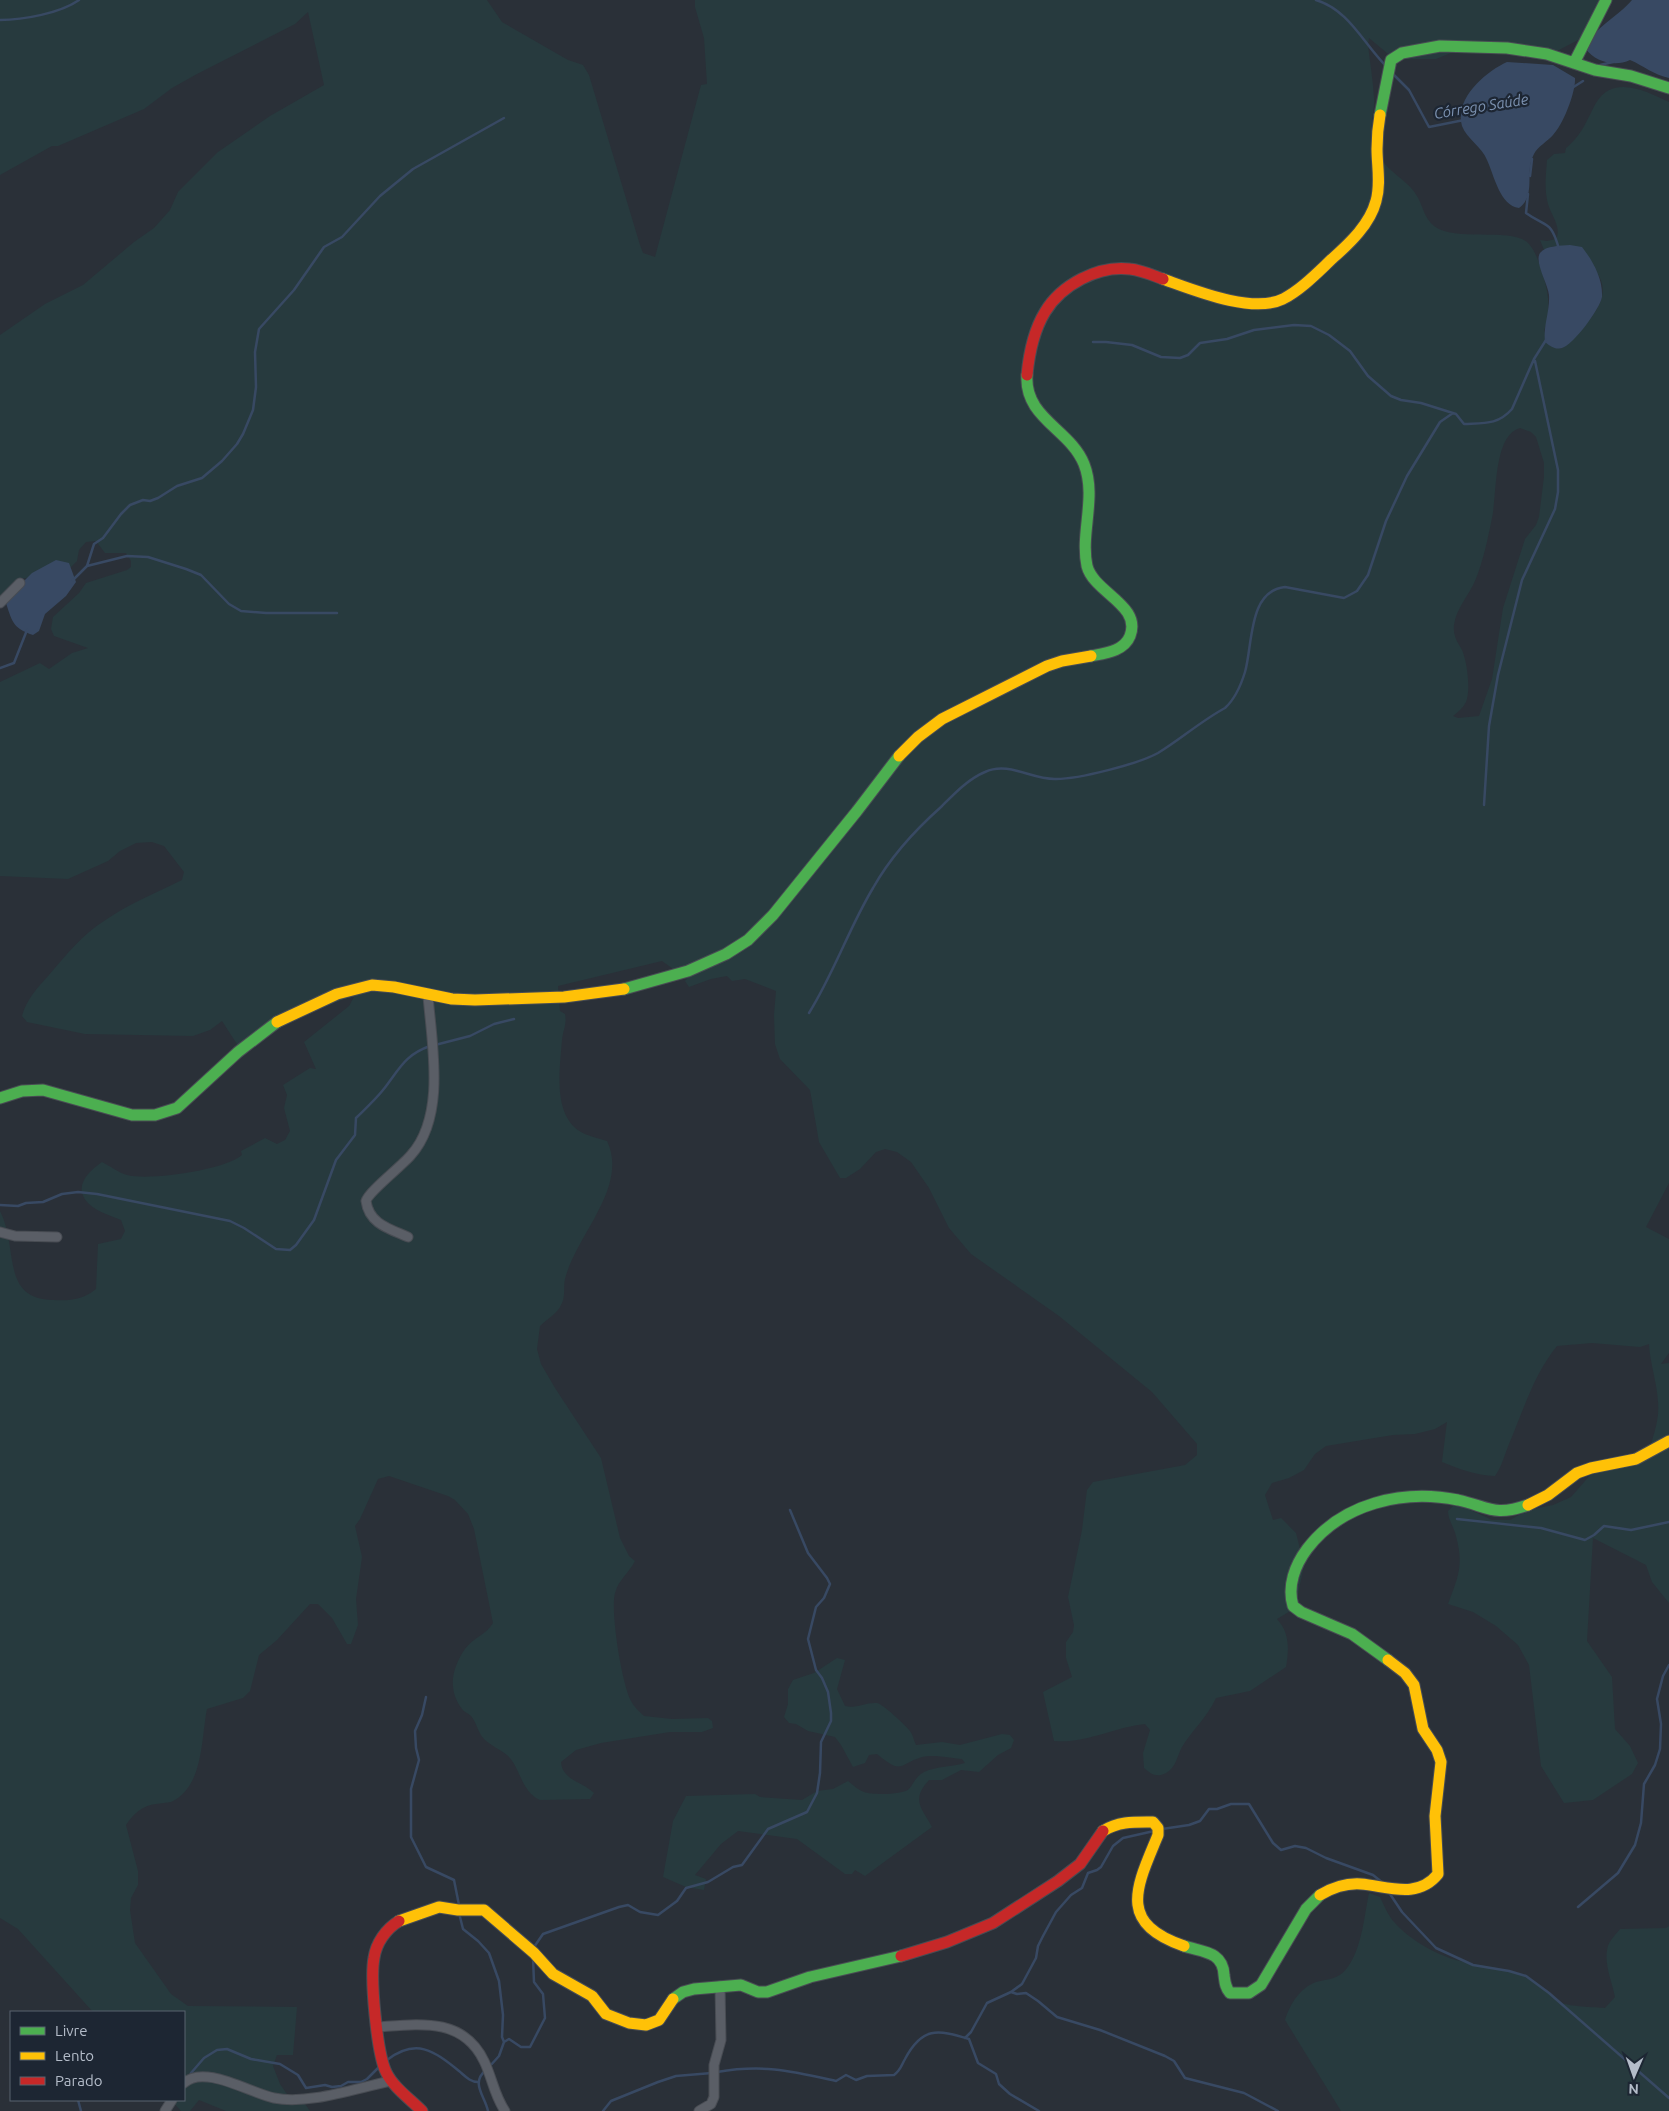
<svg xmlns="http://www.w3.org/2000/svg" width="1669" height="2111" font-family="Ubuntu,sans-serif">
<rect width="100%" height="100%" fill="#2a3038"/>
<!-- green -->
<path fill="#273a3e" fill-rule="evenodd" d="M 0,0 L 487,0 L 502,22 L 568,60 L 583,65 L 589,75 L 640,245 L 643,253 L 655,257 L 701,85 L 707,84 L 704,38 L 695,7 L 695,0 L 1602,0 L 1598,15 L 1578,40 L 1559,50 L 1456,51 L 1436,59 L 1414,59 L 1393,58 L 1369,38 L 1368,45 C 1370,63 1373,80 1374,98 C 1375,108 1371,118 1372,128 C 1373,139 1379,156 1385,164 C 1395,176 1409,182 1417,196 C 1423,206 1424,218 1434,226 C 1457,243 1513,226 1529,244 C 1536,252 1540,265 1543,275 C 1549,294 1551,312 1544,331 L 1560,349 C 1568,345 1572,340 1577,334 C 1592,318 1613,295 1597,273 C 1590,264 1564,252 1554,246 L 1544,250 L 1540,240 L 1547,241 L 1556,239 C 1562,227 1551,215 1548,204 C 1544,190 1546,174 1547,160 L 1554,154 L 1565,153 L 1566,148 C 1583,134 1586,121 1596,103 C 1613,74 1646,91 1669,102 L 1669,1183 L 1646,1227 L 1669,1239 L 1669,1353 L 1661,1364 L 1669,1363 L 1669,1603 L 1652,1582 L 1646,1565 L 1593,1538 L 1587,1641 L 1612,1677 L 1615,1729 L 1630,1746 L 1638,1763 L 1632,1774 L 1593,1800 L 1564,1803 L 1541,1766 L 1529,1665 L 1518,1645 L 1496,1626 L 1473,1612 L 1448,1604 C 1458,1577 1464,1566 1456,1536 C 1454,1527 1448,1520 1448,1511 L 1454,1505 L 1462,1506 L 1492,1520 L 1510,1520 L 1528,1510 L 1553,1505 L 1571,1497 L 1592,1473 L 1647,1457 C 1652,1439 1660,1421 1658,1402 C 1657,1382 1650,1364 1649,1344 L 1640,1347 L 1592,1343 L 1557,1346 C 1534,1374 1523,1411 1509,1444 C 1504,1456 1502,1466 1495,1476 C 1475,1475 1459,1469 1442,1462 L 1447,1422 L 1435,1429 L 1415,1434 L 1393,1435 L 1326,1446 L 1315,1454 L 1304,1470 L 1289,1478 L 1272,1483 L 1265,1495 L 1273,1520 L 1281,1518 L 1296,1533 L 1304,1565 L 1298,1594 L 1292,1610 L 1277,1619 C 1290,1633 1289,1650 1286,1667 L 1250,1691 L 1216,1698 C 1206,1719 1193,1729 1182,1747 C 1177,1756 1176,1768 1166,1773 C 1156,1778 1151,1774 1144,1768 L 1143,1753 L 1150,1730 L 1145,1724 C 1115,1727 1085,1744 1054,1741 L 1043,1692 L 1072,1677 L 1066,1658 L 1066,1642 L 1073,1632 L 1074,1625 L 1068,1597 L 1082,1530 L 1087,1490 L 1093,1482 L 1185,1465 L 1197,1455 L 1197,1444 L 1152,1392 L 1059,1316 L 971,1254 L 949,1228 L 929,1188 L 911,1162 L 897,1152 L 885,1149 L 876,1152 L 860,1169 L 846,1178 L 840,1178 L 819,1142 L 810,1090 L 780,1059 L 775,1044 L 774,1015 L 776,991 L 745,979 L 732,981 L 727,976 L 711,979 L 689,987 L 685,981 L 687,979 L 662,961 L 558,986 L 560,1011 L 565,1014 C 567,1024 563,1030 562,1040 C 560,1068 552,1115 581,1132 C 588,1136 598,1138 607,1141 C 629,1187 576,1235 565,1279 C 563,1287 566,1297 561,1305 C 558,1313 546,1320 540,1326 L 537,1349 L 541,1364 L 555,1388 L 601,1458 L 620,1538 L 629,1556 L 635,1561 C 629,1573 619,1579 615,1593 C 610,1611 622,1684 631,1701 C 634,1707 639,1711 644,1716 L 672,1719 L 708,1718 L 712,1721 L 713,1728 L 702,1732 L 670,1732 L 601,1743 L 576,1750 L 561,1762 C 562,1780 583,1782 594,1793 L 590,1799 L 540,1800 C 521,1792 521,1768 507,1755 C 500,1749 491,1746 484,1739 C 478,1733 477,1723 471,1716 C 468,1713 464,1712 462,1709 C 447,1689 452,1668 465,1649 C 473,1638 487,1634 493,1623 L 474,1529 L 468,1514 L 455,1500 L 448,1496 L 389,1476 L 378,1479 L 360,1519 L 355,1526 L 362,1557 L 356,1599 L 358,1625 L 351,1644 L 347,1644 L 332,1618 L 318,1604 L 310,1604 L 277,1640 L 259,1655 L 250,1691 L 243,1698 L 207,1709 C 201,1738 204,1787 171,1802 C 167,1803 160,1803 156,1804 C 143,1805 133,1814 126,1825 L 138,1871 L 138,1885 L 131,1898 L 130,1910 L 135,1943 L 171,1994 L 188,2006 L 297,2007 L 293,2055 L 277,2055 L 273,2066 L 280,2084 L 293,2103 L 305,2104 L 310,2111 L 226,2111 L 199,2100 L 190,2111 L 181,2111 L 171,2100 L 184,2100 L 184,2012 L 93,2012 L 18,1929 L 0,1918 L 0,1211 C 19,1248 0,1299 53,1300 C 69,1301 83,1300 96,1289 L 98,1244 L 121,1239 L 125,1231 L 121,1220 C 112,1216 97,1212 89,1204 C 72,1187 88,1172 102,1162 C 110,1166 119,1173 127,1175 C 149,1181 225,1170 242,1155 L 241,1151 L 265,1138 L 277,1144 L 285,1140 L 290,1131 L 284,1108 L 287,1095 L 283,1085 L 310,1068 L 316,1069 L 304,1042 L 349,1006 L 354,997 L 347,998 L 296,1018 L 261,1040 L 244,1055 L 222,1021 L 210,1030 L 193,1036 L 85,1034 L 27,1022 L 22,1016 C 26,1000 38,987 49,975 C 65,956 83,934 104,921 C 128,904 156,893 182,880 L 184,872 L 164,846 L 152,842 L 136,843 L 120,851 L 108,861 L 68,879 L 0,876 L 0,682 L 40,663 L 49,669 L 72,653 L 88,648 L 54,636 L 51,629 L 53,617 L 79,593 L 86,583 L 127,570 L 131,567 L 131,561 L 126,553 L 105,553 L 96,541 L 86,542 L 79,550 L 77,561 L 71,567 L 46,575 L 20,579 L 0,596 L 0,335 L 45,304 L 83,285 L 134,242 L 154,228 L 170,210 L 178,192 L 218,152 L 270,116 L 324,85 L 308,12 L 295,24 L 197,74 L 172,88 L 144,109 L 58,146 L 52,146 L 0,175 ZM 1520,428 L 1531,432 L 1536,437 L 1544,463 L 1544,477 L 1539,517 L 1536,525 L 1525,539 L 1503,608 L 1492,679 L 1479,716 L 1458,718 L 1453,716 C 1458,712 1463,708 1466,702 C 1471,690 1467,661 1462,650 C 1457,641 1453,636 1454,625 C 1456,609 1469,595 1475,581 C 1483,562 1488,538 1492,518 C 1497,496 1493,435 1520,428 Z
M 837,1658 L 845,1660 L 837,1689 L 845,1706 C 855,1709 866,1702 877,1703 C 883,1704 905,1725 910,1731 C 913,1735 914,1741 916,1745 L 942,1742 L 960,1745 L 1002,1734 L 1010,1735 L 1014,1740 L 1011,1748 L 998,1755 L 979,1772 L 961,1770 L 942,1780 L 929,1780 C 911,1800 921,1807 932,1827 L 865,1876 L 855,1870 L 852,1874 L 845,1874 L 797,1839 L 738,1831 L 721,1844 L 695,1875 L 706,1879 L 704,1890 L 686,1887 L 663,1877 L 673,1821 L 686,1796 L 755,1794 L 760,1797 L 802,1800 L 817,1791 L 833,1789 L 848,1781 C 852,1784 858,1790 864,1792 C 872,1795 903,1795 909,1789 C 915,1782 915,1777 924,1772 C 937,1766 952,1767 965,1763 L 962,1759 C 950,1758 934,1754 922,1757 C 897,1765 903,1775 877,1754 L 869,1755 L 865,1763 L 853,1767 L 841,1745 L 835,1737 L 808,1731 L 796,1724 L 789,1723 L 784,1717 L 788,1704 L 788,1689 L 793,1680 L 814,1673 Z
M 1369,1893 L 1380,1897 C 1384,1905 1388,1916 1395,1923 C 1410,1940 1438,1956 1460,1961 C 1480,1966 1500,1967 1519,1974 C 1535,1981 1546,1993 1560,2002 C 1569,2007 1595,2007 1605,2008 L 1615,1997 C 1612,1981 1603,1963 1608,1946 C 1610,1940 1616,1934 1620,1929 L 1666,1928 L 1669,1926 L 1669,2111 L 1341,2111 L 1285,2020 C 1290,2004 1300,1988 1316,1982 C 1329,1979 1339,1979 1347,1968 C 1362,1948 1364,1917 1369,1893 Z"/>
<!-- water -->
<path fill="#384963" d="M 1632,0 L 1669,0 L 1669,78 C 1654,75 1644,66 1630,60 C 1615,67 1595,62 1586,49 C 1593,27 1618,17 1632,0 Z
M 1507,62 L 1553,65 L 1575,78 C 1576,92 1563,125 1553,135 C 1548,141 1537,147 1534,154 C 1524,171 1537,195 1519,208 C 1500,206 1494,175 1487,160 C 1482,147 1467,139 1462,126 C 1454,99 1485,72 1507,62 Z
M 1570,245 L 1582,247 C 1593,261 1603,279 1602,297 C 1600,309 1573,345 1562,348 C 1555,350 1550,346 1545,342 C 1543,326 1550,311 1549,295 C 1548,284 1534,262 1540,253 C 1546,245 1561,246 1570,245 Z
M 56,560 L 69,563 L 76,582 L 66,596 L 45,614 L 39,631 L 33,635 C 12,628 12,621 5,600 L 32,573 Z"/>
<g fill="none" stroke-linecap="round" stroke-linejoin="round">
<!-- stream -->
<path stroke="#384963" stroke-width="2.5" d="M 1316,0 C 1349,10 1363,43 1386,66
M 0,20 C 23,20 61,13 79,0
M 1600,65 L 1613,62
M 1391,72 L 1409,90 L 1429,127 L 1464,120
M 1572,88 L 1583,81
M 1530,176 L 1532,159
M 1528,194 L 1526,213 C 1547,228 1551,220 1559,249
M 1093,342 L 1106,342 L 1132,345 L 1161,357 L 1180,358 L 1188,355 L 1200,343 L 1227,339 L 1254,330 L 1294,325 L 1311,326 L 1329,335 L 1350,351 L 1368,376 L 1391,396 L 1401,400 L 1421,403 L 1456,414 L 1464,424 C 1484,423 1498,425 1512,409 L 1534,359 L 1546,340
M 87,566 L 94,544 L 103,538 L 121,514 L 130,505 L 143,500 L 150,501 L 158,498 L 177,486 L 202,478 L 222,461 L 237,444 L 243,434 L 253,410 L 256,387 L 255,352 L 259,329 L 294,290 L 324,247 L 342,237 L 380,196 L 413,169 L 504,118
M 73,580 L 87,566 L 127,556 L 148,557 L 186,569 L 201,575 L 229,604 L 241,611 L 266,613 L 337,613
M 0,668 L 14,663 L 27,630
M 1484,805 L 1489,726 L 1498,675 L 1522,580 L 1555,509 L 1558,492 L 1558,470 L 1535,361
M 809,1013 C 834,973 849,928 873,888 C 891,856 914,831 941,807 C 954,794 968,779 985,772 C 1009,761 1032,780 1056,779 C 1079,779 1138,764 1158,753 C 1181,739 1201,721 1225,708 C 1235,699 1241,685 1245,672 C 1253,644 1248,591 1285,587 L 1344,598 L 1357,591 L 1368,575 L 1386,521 L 1407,476 L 1440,422 L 1453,413
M 435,1045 L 470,1036 L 494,1024 L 514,1019
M 0,1205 L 18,1206 L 26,1203 L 43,1202 L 62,1194 L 78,1192 L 97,1194 L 230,1221 L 244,1228 L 276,1249 L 290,1250 L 296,1245 L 314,1220 L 336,1160 L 355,1135 L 356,1118 C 365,1109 375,1100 383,1090 C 399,1070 404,1055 430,1046
M 1457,1519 L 1541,1528 L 1585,1540 L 1594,1535 L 1604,1526 L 1631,1530 L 1669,1522
M 426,1697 L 422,1715 L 415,1731 L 416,1748 L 419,1760 L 411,1789 L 411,1837 L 426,1867 L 454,1880 L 459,1905
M 1162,1829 L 1189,1825 L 1200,1821 L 1209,1809 L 1217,1809 L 1231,1804 L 1249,1804 L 1273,1843 L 1281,1850 L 1295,1846 L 1306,1848 L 1326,1858 L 1373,1875 L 1383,1883
M 1390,1894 L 1402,1912 L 1436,1948 L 1473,1965 L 1509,1971 L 1526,1976 L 1549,1993 L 1669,2098
M 1578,1907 L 1618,1873 L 1635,1845 L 1641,1823 L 1644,1784 L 1655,1765 L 1660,1749 L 1661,1724 L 1657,1699 L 1663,1676 L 1669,1665
M 459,1913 L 463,1929 L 478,1941 L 489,1953 L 499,1981 L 503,2015 L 502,2037 L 504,2042 L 499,2056 L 490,2066
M 534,1947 L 543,1934 L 619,1907 L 628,1905 L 640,1912 L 658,1915 L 677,1901 L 686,1888 L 708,1882 L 733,1867 L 742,1865 L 768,1829 L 807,1812 L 817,1793 L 820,1773 L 821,1742 L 831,1721 L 831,1713 L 828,1692 L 822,1678 L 816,1670 L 808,1639 L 816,1607 L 824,1598 L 830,1584 L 827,1578 L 808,1553 L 790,1510
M 1011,1992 L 1017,1994 L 1026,1993 L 1038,2001 L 1057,2017 L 1100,2030 L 1165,2056 L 1174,2061 L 1185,2078 L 1244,2093 L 1278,2111
M 965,2038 L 971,2032 L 987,2003 L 1011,1992 L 1022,1984 L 1036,1958 L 1038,1946 L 1043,1936 L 1056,1912 L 1071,1895 L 1082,1888 L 1088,1873 L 1097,1870 L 1101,1867 L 1113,1846 L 1123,1838 L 1154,1831
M 504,2042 L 509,2039 L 521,2047 L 530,2047 L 545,2018 L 543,1994 L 534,1982 L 533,1958
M 387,2060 C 416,2038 433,2050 459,2071 C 465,2076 470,2082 478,2082
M 486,2070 C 470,2083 485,2096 488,2111
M 717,2072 C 764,2064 791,2071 836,2081 L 846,2075 L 856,2080 L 867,2076 L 894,2075 C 901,2070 901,2066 905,2059 C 922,2027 937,2029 969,2039 L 978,2063 L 996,2074 L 999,2084 L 1010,2094 L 1039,2111
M 191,2073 L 204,2058 L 217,2050 L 227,2049 L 251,2059 L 280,2064 L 298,2075 L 306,2088 L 325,2085 L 332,2087 L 341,2086 L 348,2082 L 361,2082 L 367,2079 L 379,2067
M 78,2100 L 81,2111
M 603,2111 L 611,2101 L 658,2082 L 676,2076 L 712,2073"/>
<!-- street casing -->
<g stroke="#484c53" stroke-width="11">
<path id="street" d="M 0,603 L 20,583
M 0,1232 L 15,1236 L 57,1237
M 408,1237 C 390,1229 369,1224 366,1201 C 368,1192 403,1165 411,1155 C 446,1116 432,1045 428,996
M 378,2027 C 419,2024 463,2017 484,2061 C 492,2077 494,2095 505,2111
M 184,2083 C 204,2064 250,2093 274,2098 C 309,2105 356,2088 391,2081
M 165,2111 L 172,2100
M 699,2111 L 711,2104 L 714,2097 L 714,2065 L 721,2040 L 720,1986"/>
</g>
<!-- fast casing -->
<g stroke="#484c53" stroke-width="13">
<path id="fast" d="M 1574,63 L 1606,0
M 1380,115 L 1391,60 L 1402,53 L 1440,46 L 1507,48 L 1547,54 L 1595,70 L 1631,76 L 1669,88
M 1027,375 C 1024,418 1070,429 1084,464 C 1097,497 1080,533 1087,566 C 1094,593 1142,605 1130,636 C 1124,651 1106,653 1091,656
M 624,989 L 688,971 L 726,954 L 748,940 L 773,915 L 857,811 L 899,756
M 0,1098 L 22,1091 L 43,1090 L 132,1115 L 155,1115 L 177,1108 L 238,1052 L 277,1022
M 1388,1660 L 1352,1634 L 1301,1612 L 1293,1606 C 1287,1586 1295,1565 1307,1549 C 1342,1503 1403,1489 1458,1500 C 1489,1507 1494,1517 1528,1505
M 1184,1946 C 1202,1952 1223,1951 1224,1975 C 1225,1982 1225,1987 1230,1993 L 1249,1993 L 1261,1985 L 1306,1909 L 1320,1895
M 673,1999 L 683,1992 L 694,1989 L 741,1985 L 758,1992 L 767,1992 L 810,1977 L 901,1956"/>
</g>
<!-- slow casing -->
<g stroke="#484c53" stroke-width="13">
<path id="slow" d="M 1163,279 C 1194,290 1252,314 1283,299 C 1302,289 1318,272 1333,258 C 1350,243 1370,224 1376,201 C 1381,184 1377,166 1377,149 C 1377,137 1378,126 1380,115
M 899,756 L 918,737 L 942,719 L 1047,666 L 1062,661 L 1091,656
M 277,1022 L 337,994 L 372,985 L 394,987 L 452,999 L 475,1000 L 564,997 L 624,989
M 1528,1505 L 1548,1495 L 1577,1473 L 1591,1468 L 1636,1459 L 1669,1441
M 1103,1831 C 1119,1821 1135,1822 1153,1822 L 1158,1828 L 1158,1835 C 1137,1886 1116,1923 1184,1946
M 1320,1895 C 1332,1888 1347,1883 1361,1884 C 1387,1886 1417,1900 1438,1874 L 1435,1816 L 1441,1762 L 1437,1750 L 1423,1729 L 1414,1685 L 1405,1673 L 1388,1660
M 399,1921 L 439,1907 L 458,1910 L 484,1910 L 534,1953 L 553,1974 L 592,1996 L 606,2014 L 629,2023 L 646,2025 L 659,2020 L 673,1999"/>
</g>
<!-- jam casing -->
<g stroke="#484c53" stroke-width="13">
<path id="jam" d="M 1027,375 C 1029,354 1034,330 1045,312 C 1061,285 1098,265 1130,269 C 1141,270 1152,275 1163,279
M 399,1921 C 386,1929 376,1943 374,1958 C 370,1979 377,2053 386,2072 C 393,2087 410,2099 422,2111
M 901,1956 L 947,1942 L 993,1923 L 1058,1881 L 1080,1864 L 1103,1831"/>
</g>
<!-- street -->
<use href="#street" stroke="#5a5e66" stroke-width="9"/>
<!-- fast -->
<use href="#fast" stroke="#4caf50" stroke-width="11"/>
<!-- slow -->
<use href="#slow" stroke="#ffc107" stroke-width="11"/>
<!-- jam -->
<use href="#jam" stroke="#c62828" stroke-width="11"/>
</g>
<g text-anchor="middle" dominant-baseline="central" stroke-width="4.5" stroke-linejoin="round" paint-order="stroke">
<!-- water labels -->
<g font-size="15" font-style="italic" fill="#7c92b1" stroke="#1d2633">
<text transform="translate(1481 106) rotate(-9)">Córrego Saúde</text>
</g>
</g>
<!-- legend -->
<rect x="10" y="2011" width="175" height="90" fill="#1d2633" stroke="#59626f"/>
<rect x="20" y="2027" width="25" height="8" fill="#4caf50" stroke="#59626f"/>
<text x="55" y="2036" font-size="15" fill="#b4bcc9">Livre</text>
<rect x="20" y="2052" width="25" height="8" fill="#ffc107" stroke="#59626f"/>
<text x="55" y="2061" font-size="15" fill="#b4bcc9">Lento</text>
<rect x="20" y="2077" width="25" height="8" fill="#c62828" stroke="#59626f"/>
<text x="55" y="2086" font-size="15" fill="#b4bcc9">Parado</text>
<!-- north arrow -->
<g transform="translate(1634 2076) rotate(182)" stroke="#1d2633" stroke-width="4" paint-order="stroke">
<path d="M0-4L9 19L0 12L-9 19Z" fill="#b4bcc9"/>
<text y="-8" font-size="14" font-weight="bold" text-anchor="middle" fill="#b4bcc9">N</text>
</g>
</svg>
